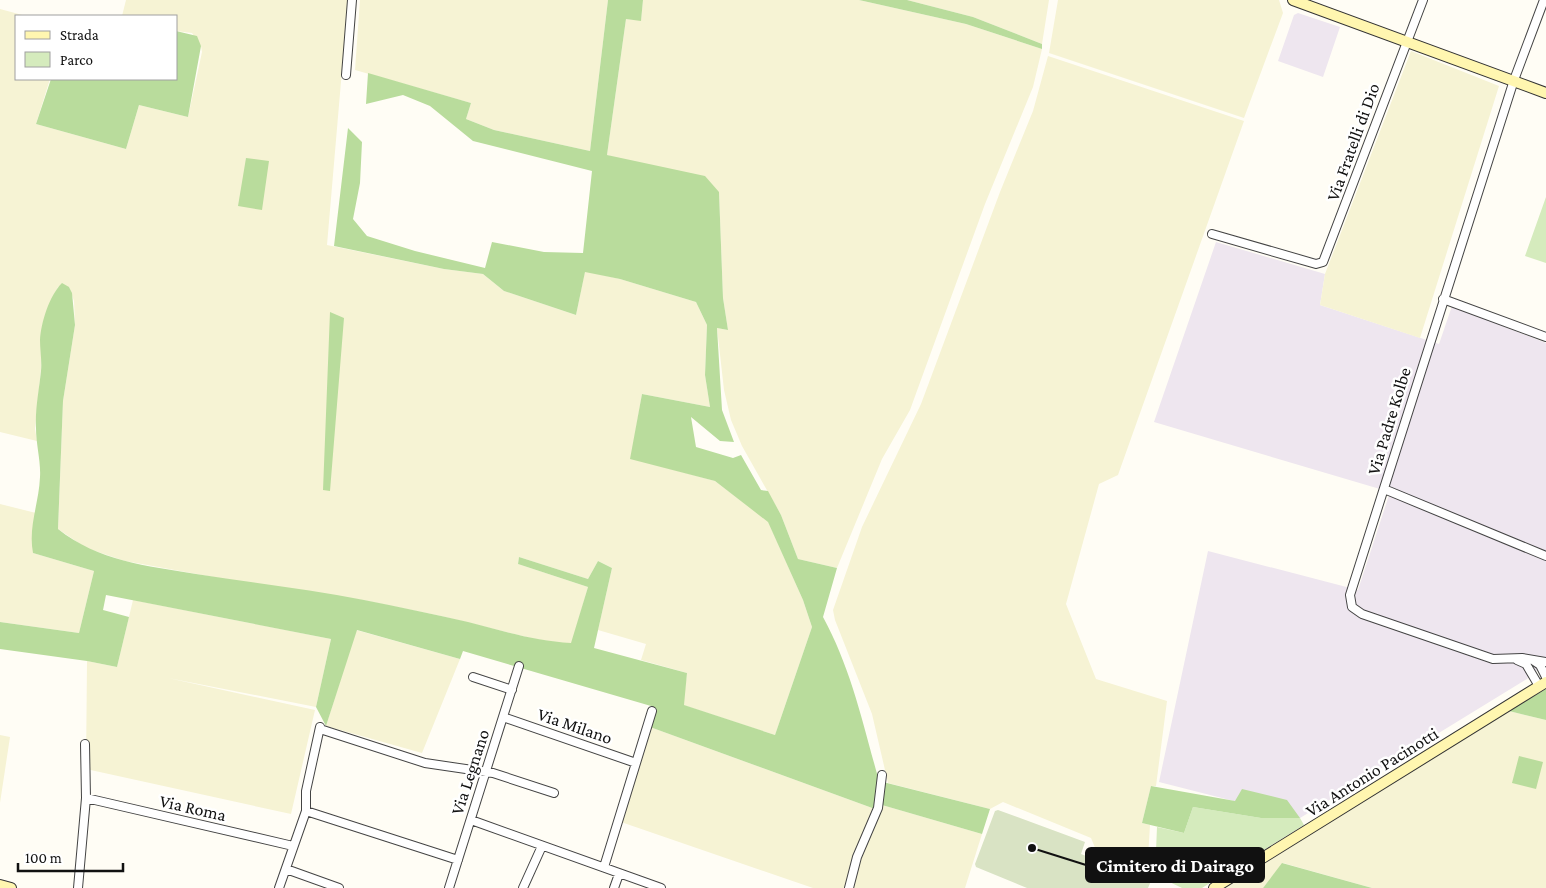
<svg xmlns="http://www.w3.org/2000/svg" width="1546" height="888" font-family="'Crimson Pro',serif">
<rect width="100%" height="100%" fill="#fffdf5"/>
<!-- industrial -->
<path fill="#eee6ef" d="M 1298,13 L 1340,27 L 1323,77 L 1278,61 L 1294,15 Z
M 1216,242 L 1325,274 L 1320,305 L 1439,344 L 1452,306 L 1546,343 L 1546,663 L 1527,679 L 1300,818 L 1159,782 L 1208,551 L 1358,590 L 1390,492 L 1154,422 Z"/>
<!-- farmland -->
<path fill="#f6f3d4" d="M 126,0 L 348,0 L 327,245 L 444,269 L 483,274 L 504,291 L 576,315 L 585,271 L 620,279 L 696,302 L 707,325 L 705,375 L 710,407 L 642,394 L 631,458 L 715,481 L 768,521 L 803,600 L 812,627 L 775,735 L 683,705 L 687,673 L 641,660 L 646,644 L 598,630 L 612,568 L 598,561 L 588,579 L 519,557 L 518,564 L 588,587 L 572,643 L 560,643 L 535,639 L 441,616 L 362,600 L 257,585 L 125,561 L 86,548 L 58,529 L 63,401 L 75,325 L 74,301 L 69,287 L 58,287 L 42,326 L 41,369 L 35,429 L 37,441 L 0,432 L 0,9 L 26,16 L 16,16 L 16,79 L 50,79 L 36,124 L 126,149 L 139,105 L 188,117 L 202,52 L 201,46 L 192,33 L 176,31 L 176,16 L 122,16 Z
M 360,0 L 608,0 L 590,151 L 494,130 L 466,119 L 471,103 L 355,70 Z
M 643,0 L 859,0 L 966,24 L 1042,49 L 1033,87 L 985,204 L 910,410 L 882,459 L 837,568 L 798,559 L 781,515 L 742,446 L 731,420 L 724,390 L 717,328 L 728,330 L 723,298 L 719,192 L 607,155 L 626,19 L 641,20 Z
M 907,0 L 1049,0 L 1042,44 L 973,17 Z
M 1058,0 L 1279,0 L 1283,13 L 1244,118 L 1049,53 Z
M 1411,51 L 1499,86 L 1420,338 L 1320,305 L 1325,274 Z
M 1048,56 L 1244,121 L 1118,475 L 1099,484 L 1066,604 L 1096,679 L 1167,701 L 1156,786 L 1151,786 L 1142,823 L 1150,825 L 1147,874 L 1096,850 L 1091,838 L 1003,802 L 990,809 L 888,783 L 872,714 L 835,620 L 833,610 L 862,527 L 921,404 L 1000,192 L 1033,111 Z
M 0,504 L 36,513 L 34,519 L 33,553 L 94,571 L 79,633 L 0,622 Z
M 133,600 L 331,639 L 316,707 L 168,678 L 315,710 L 291,814 L 86,769 L 87,661 L 117,667 Z
M 356,630 L 460,659 L 422,753 L 326,726 Z
M 1509,711 L 1546,720 L 1546,888 L 1372,888 L 1283,863 L 1263,888 L 1221,888 Z
M 650,727 L 875,809 L 852,859 L 847,888 L 813,888 L 621,822 Z
M 0,735 L 10,737 L 0,803 Z
M 882,805 L 982,834 L 965,888 L 854,888 L 852,881 L 859,859 Z"/>
<!-- green -->
<path fill="#d5ebbd" d="M 1546,197 L 1546,263 L 1525,256 Z
M 1193,807 L 1261,818 L 1300,818 L 1304,825 L 1202,888 L 1182,888 L 1155,875 L 1157,827 L 1184,833 Z"/>
<!-- forest -->
<path fill="#b9dc9c" d="M 608,0 L 643,0 L 641,21 L 626,19 L 607,155 L 705,176 L 719,192 L 723,298 L 728,330 L 717,328 L 722,410 L 734,442 L 720,441 L 691,417 L 696,447 L 733,458 L 741,455 L 761,490 L 768,491 L 781,515 L 798,559 L 837,568 L 823,617 C 851,668 863,724 879,781 L 990,809 L 982,834 L 882,805 L 875,809 L 650,727 L 653,721 L 651,706 L 463,651 L 460,659 L 357,630 L 326,726 L 316,707 L 331,639 L 106,595 L 103,610 L 129,617 L 117,667 L 87,661 L 0,649 L 0,622 L 79,633 L 94,571 L 33,553 C 28,527 39,503 40,477 C 41,461 36,445 36,428 C 35,409 39,390 41,371 C 42,361 40,350 40,340 C 41,323 49,296 62,283 L 69,287 L 72,293 L 75,325 L 63,401 L 58,529 C 98,561 147,566 196,574 C 252,583 309,589 364,600 C 399,607 434,614 468,622 C 502,631 536,641 571,643 L 588,587 L 518,564 L 519,557 L 588,579 L 598,561 L 612,568 L 594,648 L 687,673 L 684,705 L 775,735 L 812,627 L 803,600 L 768,522 L 715,481 L 630,459 L 642,394 L 710,407 L 705,375 L 707,325 L 696,302 L 620,279 L 585,272 L 576,315 L 504,291 L 483,274 L 444,269 L 334,246 L 348,128 L 362,142 L 360,183 L 353,219 L 367,236 L 415,251 L 485,268 L 492,242 L 544,252 L 583,253 L 592,171 L 473,141 L 430,106 L 403,95 L 366,104 L 368,73 L 471,103 L 466,119 L 494,130 L 590,151 Z
M 859,0 L 907,0 L 973,17 L 1042,44 L 1042,49 L 966,24 Z
M 176,31 L 197,36 L 201,46 L 188,117 L 139,105 L 126,149 L 36,124 L 51,79 L 176,79 Z
M 246,158 L 269,161 L 262,210 L 238,206 Z
M 330,312 L 344,318 L 330,491 L 323,490 Z
M 1546,689 L 1546,720 L 1509,711 Z
M 1519,756 L 1543,762 L 1536,789 L 1512,783 Z
M 1151,786 L 1235,801 L 1242,789 L 1287,800 L 1300,818 L 1261,818 L 1193,807 L 1184,833 L 1142,823 Z
M 1282,863 L 1372,888 L 1263,888 Z"/>
<!-- cemetery -->
<path fill="#d9e3c4" d="M 998,810 L 1085,842 L 1081,854 L 1151,881 L 1148,888 L 1027,888 L 976,867 L 975,864 L 995,811 Z"/>
<g fill="none" stroke-linecap="round" stroke-linejoin="round">
<!-- street casing -->
<g stroke="#444" stroke-width="10">
<path id="street" d="M 1544,0 L 1514,80 L 1350,595 L 1352,607 L 1362,614 L 1493,659 L 1522,658 L 1546,662
M 346,75 L 352,0
M 1212,234 L 1316,264 L 1323,262 L 1423,0
M 1443,299 L 1546,337
M 1384,489 L 1546,556
M 1517,660 L 1526,664 L 1539,686
M 1534,661 L 1540,665 L 1546,677
M 473,677 L 512,690
M 503,717 L 636,763
M 320,729 L 425,763 L 493,773 L 554,793
M 86,798 L 293,846
M 306,811 L 458,860
M 471,820 L 661,888
M 604,867 L 652,711
M 286,869 L 339,888
M 78,888 L 86,798 L 85,744
M 279,888 L 306,811 L 306,791 L 320,727
M 449,888 L 519,666
M 523,888 L 542,846
M 614,888 L 619,874
M 849,888 L 857,857 L 878,808 L 882,775"/>
</g>
<!-- secondary casing -->
<g stroke="#333" stroke-width="12">
<path id="secondary" d="M 1293,0 L 1546,93
M 0,885 L 11,888
M 1214,888 L 1546,682"/>
</g>
<!-- street -->
<use href="#street" stroke="#fff" stroke-width="8"/>
<!-- secondary -->
<use href="#secondary" stroke="#fff6b0" stroke-width="10"/>
</g>
<g text-anchor="middle" dominant-baseline="central" stroke-width="5" stroke-linejoin="round" paint-order="stroke">
<!-- street labels -->
<g font-size="18" fill="#111" stroke="#fff">
<text transform="translate(1353 142) rotate(-70)">Via Fratelli di Dio</text>
<text transform="translate(1389 421) rotate(-73)">Via Padre Kolbe</text>
<text transform="translate(575 726) rotate(19)">Via Milano</text>
<text transform="translate(470 772) rotate(-72)">Via Legnano</text>
<text transform="translate(1372 772) rotate(-32)">Via Antonio Pacinotti</text>
<text transform="translate(193 808) rotate(13)">Via Roma</text>
</g>
</g>
<!-- callouts -->
<path fill="none" stroke="#111" stroke-width="2" d="M1032 848L1086 865"/>
<circle fill="#111" stroke="#fff" stroke-width="2" cx="1032" cy="848" r="5"/>
<rect fill="#111" stroke="#111" stroke-width="2" x="1086" y="848" width="178" height="34" rx="5"/>
<g font-size="19" text-anchor="middle" font-weight="bold" fill="#fff">
<text x="1175" y="872">Cimitero di Dairago</text>
</g>
<!-- legend -->
<rect x="15" y="15" width="162" height="65" fill="#ffffff" stroke="#a0a0a0"/>
<rect x="25" y="31" width="25" height="8" fill="#fff6b0" stroke="#a0a0a0"/>
<text x="60" y="40" font-size="15" fill="#111111">Strada</text>
<rect x="25" y="52" width="25" height="15" fill="#d5ebbd" stroke="#a0a0a0"/>
<text x="60" y="65" font-size="15" fill="#111111">Parco</text>
<!-- scale -->
<path d="M18 863v8h105v-8" fill="none" stroke="#111111" stroke-width="2.5"/>
<text x="25" y="863" font-size="15" fill="#111111" stroke="#ffffff" stroke-width="4" paint-order="stroke">100 m</text>
</svg>
